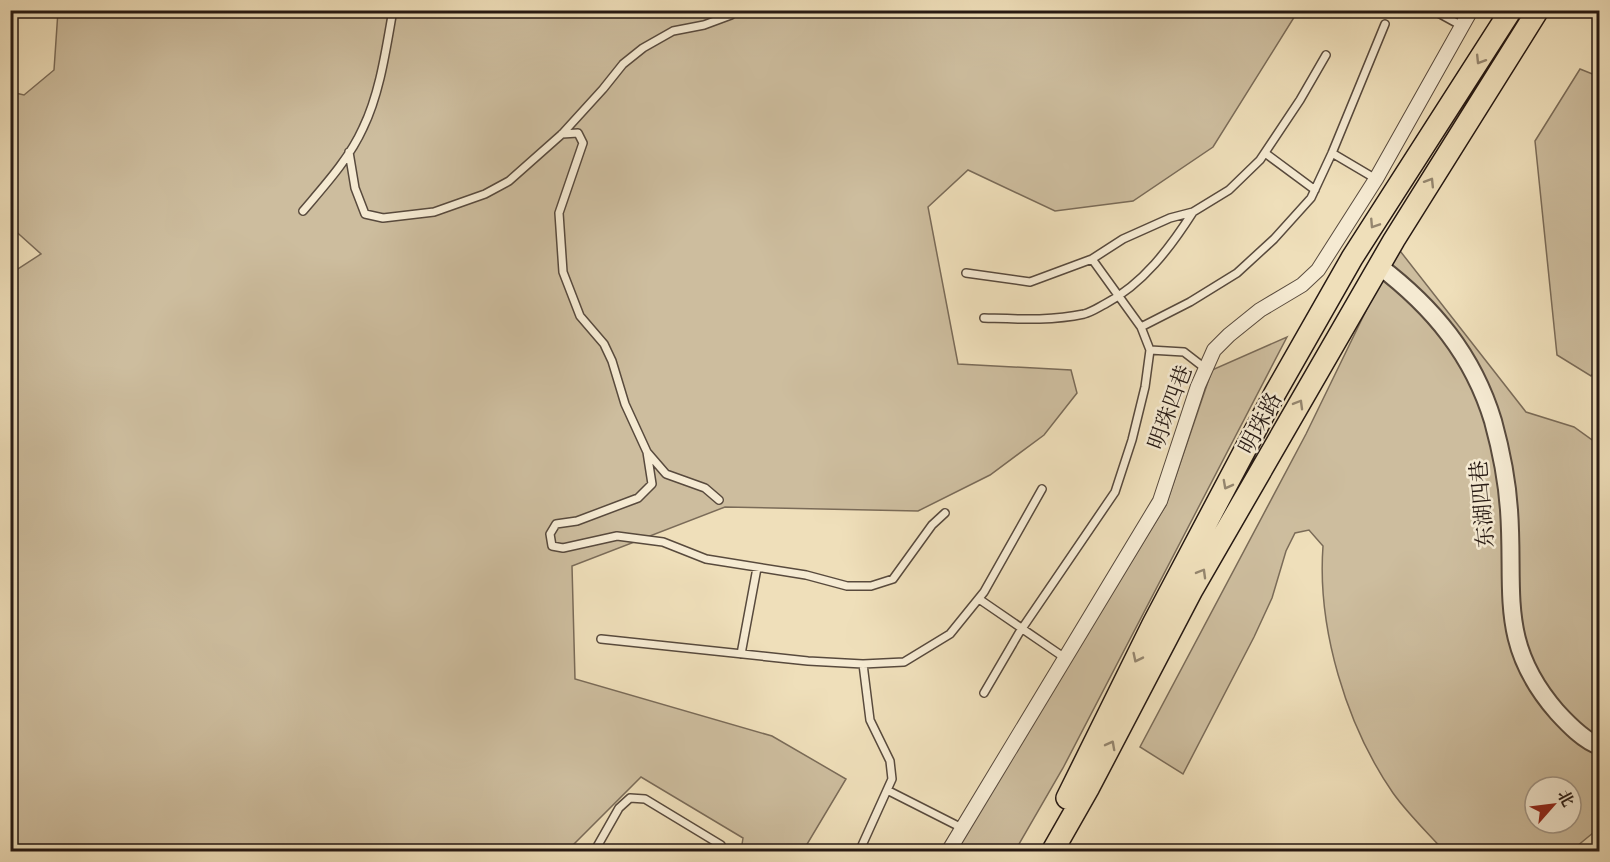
<svg xmlns="http://www.w3.org/2000/svg" width="1610" height="862" font-family="'EB Garamond','Noto Serif SC',serif">
<rect width="100%" height="100%" fill="#efdfba"/>
<filter id="stains"><feTurbulence type="fractalNoise" baseFrequency=".00333" numOctaves="4"/><feColorMatrix values="0 0 0 0 .2 0 0 0 0 .09 0 0 0 0 .02 0 0 0 .5 -.17"/></filter>
<radialGradient id="worn" r=".72"><stop offset=".6" stop-color="#630" stop-opacity="0"/><stop offset="1" stop-color="#630" stop-opacity=".3"/></radialGradient>
<!-- green -->
<path fill="#cdbd9e" stroke="#7a6b58" stroke-width="1.5" fill-rule="evenodd" d="M 58,11 L 1298,11 L 1213,147 L 1133,201 L 1055,211 L 968,170 L 928,207 L 958,364 L 1071,370 L 1077,393 L 1044,435 L 990,475 L 918,511 L 725,507 L 572,566 L 575,679 L 772,736 L 846,779 L 803,851 L 741,851 L 743,838 L 641,777 L 567,851 L 11,851 L 11,266 L 18,269 L 41,254 L 11,227 L 11,92 L 24,95 L 54,70 Z
M 1580,69 L 1600,77 L 1600,364 L 1591,376 L 1557,355 L 1535,141 Z
M 1397,247 L 1526,412 L 1574,427 L 1599,445 L 1600,699 L 1596,706 L 1600,725 L 1599,828 L 1571,851 L 1444,851 C 1427,832 1408,814 1393,793 C 1346,725 1317,628 1323,546 L 1309,530 L 1295,533 L 1286,551 L 1272,598 L 1254,637 L 1183,774 L 1140,747 L 1306,434 ZM 1535,787 L 1571,787 L 1571,823 L 1535,823 Z
M 1287,337 L 1063,768 L 1015,851 L 954,852 L 1166,505 L 1212,370 Z"/>
<g fill="none" stroke-linecap="round" stroke-linejoin="round">
<!-- service casing -->
<g stroke="#584a3d" stroke-width="10">
<path id="service" d="M 1433,10 L 1462,26
M 562,134 L 578,133 L 583,143 L 559,213 L 563,272 L 580,316 L 604,344 L 612,361 L 625,404 L 647,452 L 666,474 L 705,488 L 719,500
M 349,152 L 355,188 L 365,214 L 383,218 L 434,212 L 485,194 L 509,181 L 562,134 L 603,89 L 623,64 L 643,48 L 673,31 L 704,25 L 731,15 L 736,10
M 1265,153 L 1315,190
M 1332,153 L 1376,179
M 303,211 C 325,185 349,159 363,128 C 380,93 386,49 393,10
M 966,273 L 1030,282 L 1092,259 L 1123,239 L 1170,218 L 1193,212 L 1229,190 L 1260,160 L 1300,100 L 1326,55
M 984,318 C 1018,319 1051,321 1084,314 C 1092,312 1099,307 1105,304 C 1143,284 1170,248 1193,212
M 1141,327 L 1190,302 L 1237,273 L 1274,239 L 1311,198 L 1332,153 L 1385,24
M 1150,350 L 1184,352 L 1206,369
M 647,452 L 652,484 L 638,498 L 577,521 L 556,524 L 550,534 L 552,546 L 563,548 L 617,536 L 663,542 L 706,559 L 806,575 L 847,586 L 871,586 L 893,579 L 932,525 L 945,513
M 979,599 L 1065,658
M 601,639 L 808,661 L 863,664 L 904,662 L 950,634 L 984,592 L 1042,489
M 741,654 L 757,568
M 984,693 L 1019,633 L 1115,492 L 1132,440 L 1145,387 L 1150,350 L 1141,327 L 1092,259
M 887,790 L 962,828
M 594,852 L 619,808 L 630,798 L 645,799 L 721,845 L 724,852
M 859,852 L 892,779 L 890,761 L 870,720 L 863,664"/>
</g>
<!-- minor casing -->
<g stroke="#584a3d" stroke-width="16">
<path id="minor" d="M 948,852 L 1160,501 L 1198,386 L 1214,350 L 1229,335 L 1260,310 L 1302,285 L 1318,270 L 1376,179 L 1471,10"/>
</g>
<!-- tertiary casing -->
<g stroke="#584a3d" stroke-width="20">
<path id="tertiary" d="M 1379,266 C 1433,307 1473,355 1493,421 C 1501,450 1507,480 1509,510 C 1515,592 1497,643 1557,712 C 1568,724 1584,741 1600,746"/>
</g>
<!-- primary casing -->
<g stroke="#261913" stroke-width="24">
<path id="primary" d="M 1067,798 L 1153,624 L 1274,395 L 1352,258 L 1511,10
M 1052,852 L 1089,787 L 1192,590 L 1394,240 L 1538,10"/>
</g>
<!-- path -->
<path stroke="#261913" stroke-width="2" stroke-dasharray="4.5 3" stroke-linecap="butt" d="M 1590,10 L 1600,14"/>
<!-- service -->
<use href="#service" stroke="#f5ead2" stroke-width="7"/>
<!-- minor -->
<use href="#minor" stroke="#f5ead2" stroke-width="14"/>
<!-- tertiary -->
<use href="#tertiary" stroke="#f5ead2" stroke-width="16"/>
<!-- primary -->
<use href="#primary" stroke="#efdfba" stroke-width="21"/>
</g>
<!-- one-way arrows -->
<defs><path id="oneway-chevron" d="M-2-3.5L2.5 0L-2 3.5" fill="none" stroke-width="1.6" stroke-linecap="round" stroke-linejoin="round" transform="scale(1.5)"/></defs>
<g stroke="#95866f">
<use href="#oneway-chevron" transform="translate(1480 60) rotate(122)"/>
<use href="#oneway-chevron" transform="translate(1430 182) rotate(-58)"/>
<use href="#oneway-chevron" transform="translate(1374 224) rotate(123)"/>
<use href="#oneway-chevron" transform="translate(1299 404) rotate(-60)"/>
<use href="#oneway-chevron" transform="translate(1227 485) rotate(118)"/>
<use href="#oneway-chevron" transform="translate(1202 573) rotate(-60)"/>
<use href="#oneway-chevron" transform="translate(1137 658) rotate(116)"/>
<use href="#oneway-chevron" transform="translate(1111 745) rotate(-62)"/>
</g>
<g text-anchor="middle" dominant-baseline="central" stroke-width="5" stroke-linejoin="round" paint-order="stroke">
<!-- street labels -->
<g font-size="22" fill="#261913" stroke="#f5ead2">
<text transform="translate(1170 407) rotate(-70)">明珠四巷</text>
<text transform="translate(1260 423) rotate(-62)">明珠路</text>
<text transform="translate(1482 504) rotate(-95)">东湖四巷</text>
</g>
</g>
<!-- margin -->
<rect width="1610" height="862" fill="none" stroke="#efdfba" stroke-width="36"/>
<rect x="12" y="12" width="1586" height="838" fill="none" stroke="#261913" stroke-width="3"/>
<rect x="18" y="18" width="1574" height="826" fill="none" stroke="#261913" stroke-width="1.5"/>
<!-- north arrow -->
<g transform="translate(1553 805) rotate(62)"><circle r="28" fill="#f5ead2" stroke="#a29686" stroke-width="1.5"/>
<path d="M0-4.5L10 22L0 15L-10 22Z" fill="#8f2418"/>
<text y="-9" font-size="16" font-weight="bold" text-anchor="middle" fill="#261913">北</text>
</g>
<rect width="100%" height="100%" filter="url(#stains)"/>
<rect width="100%" height="100%" fill="url(#worn)"/>
</svg>
